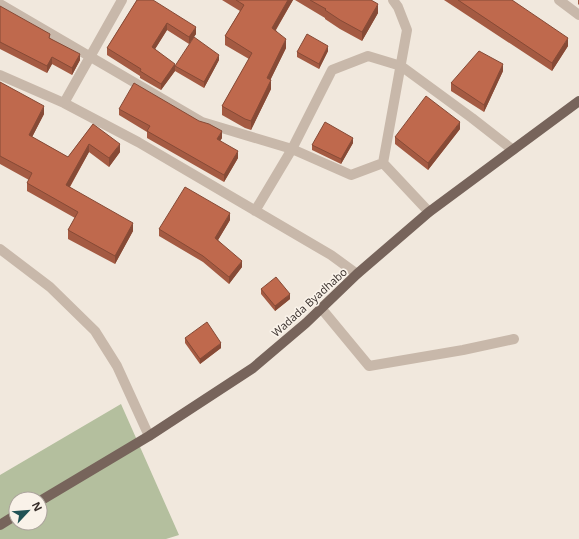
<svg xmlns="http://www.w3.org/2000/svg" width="579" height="539" font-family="'Open Sans',sans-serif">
<rect width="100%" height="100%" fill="#f1e8dd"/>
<!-- green -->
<path fill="#b4bf9e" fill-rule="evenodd" d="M 121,404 L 179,535 L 166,539 L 0,539 L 0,475 ZM 16,499 L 40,499 L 40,523 L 16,523 Z"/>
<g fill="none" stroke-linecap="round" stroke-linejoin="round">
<!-- street -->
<path stroke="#c8b8aa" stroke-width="10" d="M 393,0 L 398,7 L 407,30 L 383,163 L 429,212
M 559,0 L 579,15
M 0,4 L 202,122 L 292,149 L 351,175 L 383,163
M 0,75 L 64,103 L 138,142 L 331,255 L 357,274
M 64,103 L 122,0
M 255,211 L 292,149 L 332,70 L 368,56 L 401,66 L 472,118 L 513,150
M 0,249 L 50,287 L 95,331 L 117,366 L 149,436
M 321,308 L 369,366 L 463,350 L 514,339"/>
<!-- primary -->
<path stroke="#77645b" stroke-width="10" d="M 40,501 L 149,436 L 253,368 L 306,323 L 357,274 L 429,212 L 579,101
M 0,525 L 16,515"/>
</g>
<!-- wall -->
<path fill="#a45a42" d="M 137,0 L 196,34 L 189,44 L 167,30 L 155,49 L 175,66 L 219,60 L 204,88 L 175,71 L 161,90 L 140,78 L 140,76 L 107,55 L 107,48 Z
M 222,0 L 293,0 L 276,30 L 286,48 L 270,80 L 271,89 L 251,130 L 245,128 L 222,115 L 222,106 L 249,59 L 225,45 L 225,36 L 240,11 Z
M 295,0 L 371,0 L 378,13 L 362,41 L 340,29 L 325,19 L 325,18 Z
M 444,0 L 512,0 L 568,46 L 552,71 Z
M 578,0 L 579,0 L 579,5 L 578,4 Z
M 0,6 L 50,38 L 80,60 L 72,75 L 52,64 L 47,73 L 0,49 Z
M 328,51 L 319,69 L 297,57 L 297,52 Z
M 503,71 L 484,112 L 451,91 L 451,83 Z
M 0,82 L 44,114 L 32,137 L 68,157 L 93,124 L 120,152 L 109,167 L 89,152 L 70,187 L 133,231 L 115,264 L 68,239 L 68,230 L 75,218 L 27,191 L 27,183 L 29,180 L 0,164 Z
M 119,109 L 222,138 L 220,141 L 238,158 L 224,182 L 147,138 L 147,132 L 119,115 Z
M 460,129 L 428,170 L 395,144 L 395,137 Z
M 353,143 L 341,164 L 312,150 L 312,145 Z
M 230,220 L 218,240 L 242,267 L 229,284 L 203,262 L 159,236 L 159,229 Z
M 261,289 L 290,299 L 275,311 L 261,294 Z
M 185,338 L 221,348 L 200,364 L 185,343 Z"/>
<!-- shaded-wall -->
<path fill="#864a36" d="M 288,0 L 293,0 L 272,36 L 272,28 Z
M 378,4 L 378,13 L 362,41 L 362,32 Z
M 167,23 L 167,30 L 152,54 L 152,47 Z
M 196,27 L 196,34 L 189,44 L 189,37 Z
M 568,38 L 568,46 L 552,71 L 552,63 Z
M 286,39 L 286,48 L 267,87 L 267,78 Z
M 328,46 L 328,51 L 319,69 L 319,64 Z
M 80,54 L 80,60 L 72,75 L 72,68 Z
M 219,55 L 219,60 L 204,88 L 204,82 Z
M 52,57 L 52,64 L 47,73 L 47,66 Z
M 175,64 L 175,71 L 161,90 L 161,84 Z
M 503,64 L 503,71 L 484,112 L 484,105 Z
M 271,80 L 271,89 L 251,130 L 251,121 Z
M 44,106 L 44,114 L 29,143 L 29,135 Z
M 460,122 L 460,129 L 428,170 L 428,163 Z
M 222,131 L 222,138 L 217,146 L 217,139 Z
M 353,138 L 353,143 L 341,164 L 341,159 Z
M 89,144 L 89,152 L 66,193 L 66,185 Z
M 120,144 L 120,152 L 109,167 L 109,158 Z
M 238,151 L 238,158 L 224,182 L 224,175 Z
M 230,213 L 230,220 L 215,245 L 215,238 Z
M 133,223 L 133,231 L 115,264 L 115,256 Z
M 242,261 L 242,267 L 229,284 L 229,277 Z
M 290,294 L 290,299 L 275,311 L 275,306 Z
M 221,343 L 221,348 L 200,364 L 200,359 Z"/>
<!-- building -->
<path fill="#bf694d" stroke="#864a36" d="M 137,0 L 153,0 L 196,27 L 189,37 L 167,23 L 152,47 L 175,64 L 161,84 L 140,71 L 141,69 L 107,48 Z
M 236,0 L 288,0 L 272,28 L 286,39 L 267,78 L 271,80 L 251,121 L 245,119 L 222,106 L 252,53 L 225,36 L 244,5 Z
M 310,0 L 371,0 L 378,4 L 362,32 L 340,20 L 325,10 L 326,9 Z
M 458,0 L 512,0 L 568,38 L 552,63 Z
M 0,6 L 50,34 L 49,38 L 80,54 L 72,68 L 52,57 L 47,66 L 0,42 Z
M 307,34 L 328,46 L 319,64 L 297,52 Z
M 194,37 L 219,55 L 204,82 L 175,66 Z
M 479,51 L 503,64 L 484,105 L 451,83 Z
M 0,82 L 44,106 L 29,135 L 68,157 L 93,124 L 120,144 L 109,158 L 89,144 L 66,185 L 133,223 L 115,256 L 68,230 L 78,212 L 27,183 L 32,173 L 0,156 Z
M 134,83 L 199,121 L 209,124 L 222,131 L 217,139 L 238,151 L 224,175 L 147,131 L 150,126 L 119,109 Z
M 426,96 L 460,122 L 428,163 L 395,137 Z
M 325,122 L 353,138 L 341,159 L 312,145 Z
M 185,187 L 230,213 L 215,238 L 242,261 L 229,277 L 203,256 L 159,229 Z
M 276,277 L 290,294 L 275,306 L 261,289 Z
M 207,322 L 221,343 L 200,359 L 185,338 Z"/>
<g text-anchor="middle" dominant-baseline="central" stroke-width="3.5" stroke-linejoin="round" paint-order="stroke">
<!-- street labels -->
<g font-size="11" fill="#362d29" stroke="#f9f2e9">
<text transform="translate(309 302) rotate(-42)">Wadada Byadhabo</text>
</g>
</g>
<!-- north arrow -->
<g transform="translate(28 511) rotate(64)"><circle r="19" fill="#f9f2e9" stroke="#aba39c"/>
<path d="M0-3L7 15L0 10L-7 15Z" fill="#215255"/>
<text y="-6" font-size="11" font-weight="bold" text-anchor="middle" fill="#362d29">N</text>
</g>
</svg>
